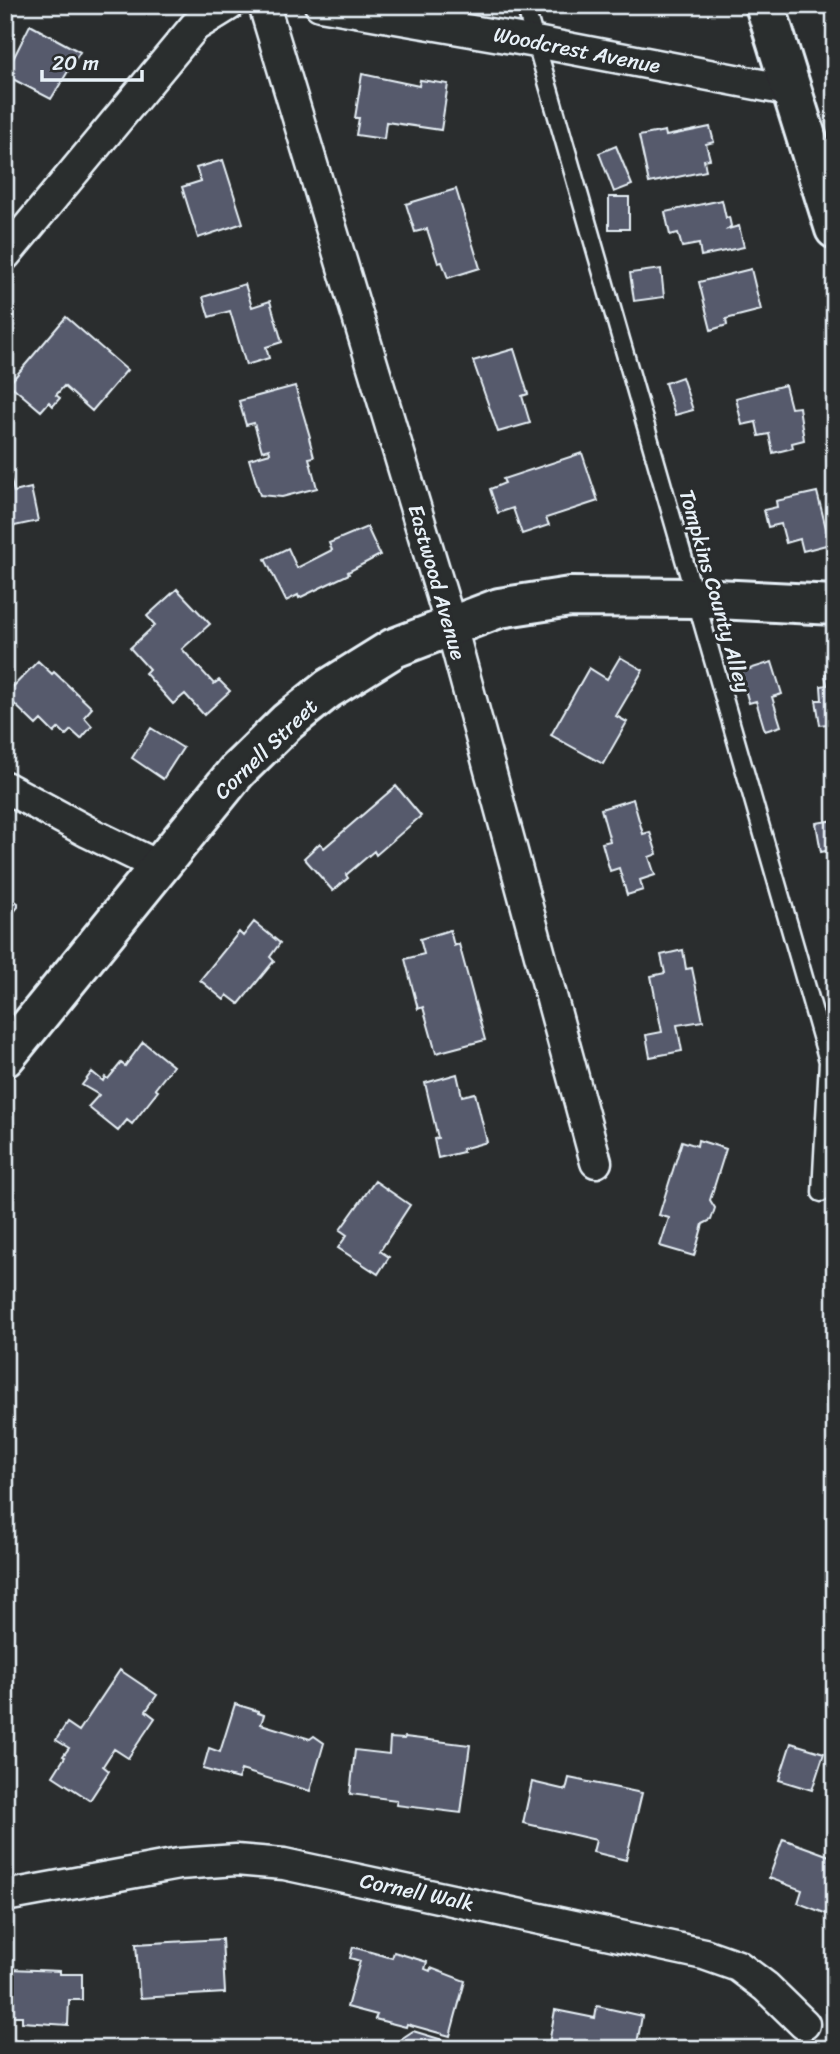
<svg xmlns="http://www.w3.org/2000/svg" width="840" height="2054" font-family="Sriracha,sans-serif">
<rect width="100%" height="100%" fill="#2a2d2e"/>
<filter id="ink" filterUnits="userSpaceOnUse"><feTurbulence type="fractalNoise" baseFrequency=".0143" numOctaves="2"/><feDisplacementMap in="SourceGraphic" scale="14" xChannelSelector="R" yChannelSelector="G"/><feConvolveMatrix kernelMatrix="1 2 1 2 8 2 1 2 1" color-interpolation-filters="sRGB"/></filter>
<g filter="url(#ink)">
<!-- building -->
<path fill="#565a6c" stroke="#e8f1f8" stroke-width="2" d="M 30,25 L 80,52 L 51,99 L 5,75 Z
M 362,74 L 419,86 L 420,80 L 448,84 L 441,130 L 386,122 L 384,139 L 356,135 L 359,118 L 355,118 Z
M 710,127 L 714,142 L 706,144 L 710,159 L 704,160 L 706,171 L 649,183 L 639,136 L 665,131 L 666,136 Z
M 616,146 L 632,185 L 614,192 L 599,153 Z
M 223,160 L 243,223 L 198,238 L 182,187 L 201,181 L 196,168 Z
M 456,189 L 480,268 L 448,278 L 442,262 L 438,263 L 427,229 L 415,232 L 406,204 Z
M 609,197 L 629,197 L 629,229 L 609,229 Z
M 722,200 L 726,218 L 729,217 L 731,226 L 728,229 L 739,226 L 744,247 L 701,256 L 699,244 L 682,247 L 678,233 L 670,235 L 665,212 Z
M 661,269 L 664,297 L 634,301 L 630,273 Z
M 751,269 L 761,310 L 726,319 L 727,325 L 711,330 L 699,282 Z
M 245,284 L 252,307 L 270,301 L 282,342 L 266,347 L 269,358 L 246,365 L 230,311 L 209,317 L 203,297 Z
M 66,317 L 127,370 L 92,411 L 64,386 L 56,395 L 60,398 L 53,406 L 49,402 L 41,411 L 9,384 Z
M 514,349 L 528,394 L 522,396 L 530,423 L 498,432 L 473,361 Z
M 682,377 L 693,410 L 675,415 L 665,383 Z
M 785,385 L 791,408 L 799,407 L 804,440 L 792,443 L 793,448 L 773,453 L 769,434 L 759,436 L 756,422 L 742,425 L 736,398 Z
M 295,386 L 310,437 L 309,438 L 314,457 L 309,458 L 317,488 L 282,497 L 260,495 L 249,459 L 270,453 L 269,449 L 262,451 L 254,423 L 246,425 L 239,401 Z
M 582,453 L 598,501 L 546,518 L 549,525 L 522,534 L 513,508 L 498,513 L 490,489 L 505,483 L 503,479 Z
M 5,455 L 14,492 L 31,488 L 38,521 L 5,528 Z
M 817,492 L 830,544 L 803,551 L 800,539 L 786,543 L 781,524 L 768,527 L 764,510 L 777,507 L 776,501 Z
M 367,527 L 380,555 L 348,572 L 349,574 L 299,598 L 298,595 L 286,601 L 265,559 L 288,548 L 297,568 L 332,550 L 329,543 Z
M 177,589 L 210,624 L 182,649 L 214,684 L 219,680 L 230,691 L 204,715 L 185,694 L 173,704 L 145,673 L 149,669 L 130,648 L 155,625 L 147,616 Z
M 620,657 L 643,670 L 616,716 L 627,722 L 603,764 L 551,735 L 589,668 L 607,679 Z
M 38,661 L 52,674 L 54,672 L 92,708 L 84,717 L 92,726 L 81,739 L 71,730 L 66,735 L 59,728 L 54,733 L 41,720 L 36,725 L 5,695 Z
M 772,662 L 782,694 L 772,697 L 781,726 L 765,731 L 756,701 L 749,703 L 740,672 Z
M 835,672 L 835,723 L 820,725 L 816,700 L 822,700 L 821,686 L 827,685 L 825,674 Z
M 151,728 L 183,748 L 163,779 L 132,758 Z
M 396,786 L 421,816 L 376,855 L 374,851 L 346,875 L 348,878 L 333,891 L 304,858 L 320,843 L 324,848 Z
M 633,799 L 643,834 L 650,832 L 657,854 L 649,857 L 655,875 L 640,880 L 643,890 L 627,895 L 619,868 L 610,871 L 602,843 L 610,841 L 601,809 Z
M 835,820 L 835,849 L 821,852 L 816,823 Z
M 5,894 L 18,903 L 18,907 L 5,923 Z
M 254,922 L 280,943 L 270,957 L 274,961 L 239,1004 L 227,995 L 224,1000 L 200,980 L 239,932 L 243,936 Z
M 450,930 L 454,946 L 459,944 L 485,1040 L 436,1053 L 423,1007 L 418,1009 L 405,959 L 424,954 L 420,939 Z
M 683,950 L 686,969 L 692,968 L 703,1021 L 677,1025 L 682,1051 L 650,1057 L 646,1035 L 662,1032 L 651,976 L 665,973 L 661,955 Z
M 143,1042 L 173,1066 L 155,1089 L 158,1091 L 132,1124 L 127,1120 L 118,1131 L 88,1107 L 99,1095 L 82,1085 L 92,1072 L 103,1081 L 105,1077 L 108,1079 L 121,1063 L 125,1066 Z
M 457,1074 L 462,1096 L 475,1093 L 487,1142 L 462,1149 L 463,1152 L 438,1158 L 434,1139 L 438,1138 L 425,1083 Z
M 698,1140 L 726,1149 L 710,1200 L 715,1208 L 711,1220 L 703,1224 L 694,1256 L 660,1246 L 669,1218 L 659,1215 L 682,1141 L 697,1146 Z
M 375,1181 L 410,1205 L 380,1251 L 389,1257 L 378,1274 L 338,1248 L 347,1235 L 340,1230 Z
M 120,1670 L 157,1695 L 146,1711 L 155,1718 L 128,1758 L 114,1749 L 103,1766 L 109,1771 L 90,1800 L 53,1776 L 65,1757 L 63,1756 L 69,1748 L 56,1740 L 67,1723 L 79,1731 Z
M 235,1704 L 258,1711 L 258,1713 L 264,1715 L 261,1724 L 310,1739 L 314,1736 L 324,1743 L 310,1791 L 241,1770 L 238,1779 L 203,1769 L 209,1748 L 220,1752 Z
M 405,1737 L 470,1745 L 461,1813 L 396,1805 L 397,1800 L 350,1794 L 355,1750 L 389,1754 L 390,1738 L 404,1739 Z
M 791,1743 L 824,1753 L 812,1790 L 779,1780 Z
M 569,1778 L 642,1793 L 626,1860 L 593,1852 L 596,1840 L 523,1823 L 532,1782 L 566,1790 Z
M 783,1839 L 835,1858 L 835,1917 L 798,1903 L 802,1890 L 769,1878 Z
M 222,1939 L 225,1993 L 140,1998 L 136,1944 Z
M 353,1947 L 392,1958 L 394,1952 L 427,1962 L 425,1969 L 430,1971 L 431,1968 L 465,1981 L 450,2036 L 407,2024 L 406,2027 L 375,2019 L 377,2015 L 347,2007 L 360,1961 L 350,1958 Z
M 10,1969 L 60,1971 L 60,1974 L 82,1974 L 82,2000 L 69,2000 L 68,2025 L 22,2022 L 22,2016 L 8,2016 L 9,1992 L 5,1992 L 6,1972 L 10,1972 Z
M 597,2006 L 642,2016 L 636,2049 L 548,2049 L 555,2010 L 595,2018 Z
M 413,2031 L 466,2047 L 465,2049 L 400,2049 L 401,2039 Z"/>
<g fill="none" stroke-linecap="round" stroke-linejoin="round">
<!-- lane casing -->
<g stroke="#e8f1f8" stroke-width="21">
<path id="lane" d="M 525,5 L 828,1061 L 821,1193"/>
</g>
<!-- street casing -->
<g stroke="#e8f1f8" stroke-width="35">
<path id="street" d="M 264,5 L 451,626 L 596,1162
M 320,5 L 536,42 L 793,91
M 5,255 L 195,26 L 229,5
M 5,787 L 88,832 L 158,866
M 5,1896 L 179,1864 L 236,1860 L 284,1864 L 704,1954 L 738,1966 L 766,1987 L 804,2024"/>
</g>
<!-- secondary casing -->
<g stroke="#e8f1f8" stroke-width="44">
<path id="secondary" d="M 5,1057 L 237,771 L 287,722 L 328,689 L 394,648 L 499,608 L 570,597 L 696,598 L 835,605"/>
</g>
<!-- highway casing -->
<g stroke="#e8f1f8" stroke-width="44">
<path id="highway" d="M 765,5 L 835,229"/>
</g>
<!-- lane -->
<use href="#lane" stroke="#2a2d2e" stroke-width="16"/>
<!-- street -->
<use href="#street" stroke="#2a2d2e" stroke-width="30"/>
<!-- secondary -->
<use href="#secondary" stroke="#2a2d2e" stroke-width="38"/>
<!-- highway -->
<use href="#highway" stroke="#2a2d2e" stroke-width="38"/>
</g>
</g>
<g text-anchor="middle" dominant-baseline="central" stroke-width="6" stroke-linejoin="round" paint-order="stroke">
<!-- street labels -->
<g font-size="21" fill="#e8f1f8" stroke="#2a2d2e">
<text transform="translate(577 50) rotate(11)">Woodcrest Avenue</text>
<text transform="translate(437 582) rotate(74)">Eastwood Avenue</text>
<text transform="translate(715 591) rotate(74)">Tompkins County Alley</text>
<text transform="translate(266 749) rotate(-44)">Cornell Street</text>
<text transform="translate(417 1892) rotate(12)">Cornell Walk</text>
</g>
</g>
<!-- margin -->
<rect width="840" height="2054" fill="none" stroke="#2a2d2e" stroke-width="28"/>
<rect x="14" y="14" width="812" height="2026" fill="none" stroke="#e8f1f8" stroke-width="2.5" filter="url(#ink)"/>
<!-- scale -->
<path d="M42 70v10h100v-10" fill="none" stroke="#e8f1f8" stroke-width="3.5"/>
<text x="52" y="70" font-size="21" fill="#e8f1f8" stroke="#2a2d2e" stroke-width="5" paint-order="stroke">20 m</text>
</svg>
